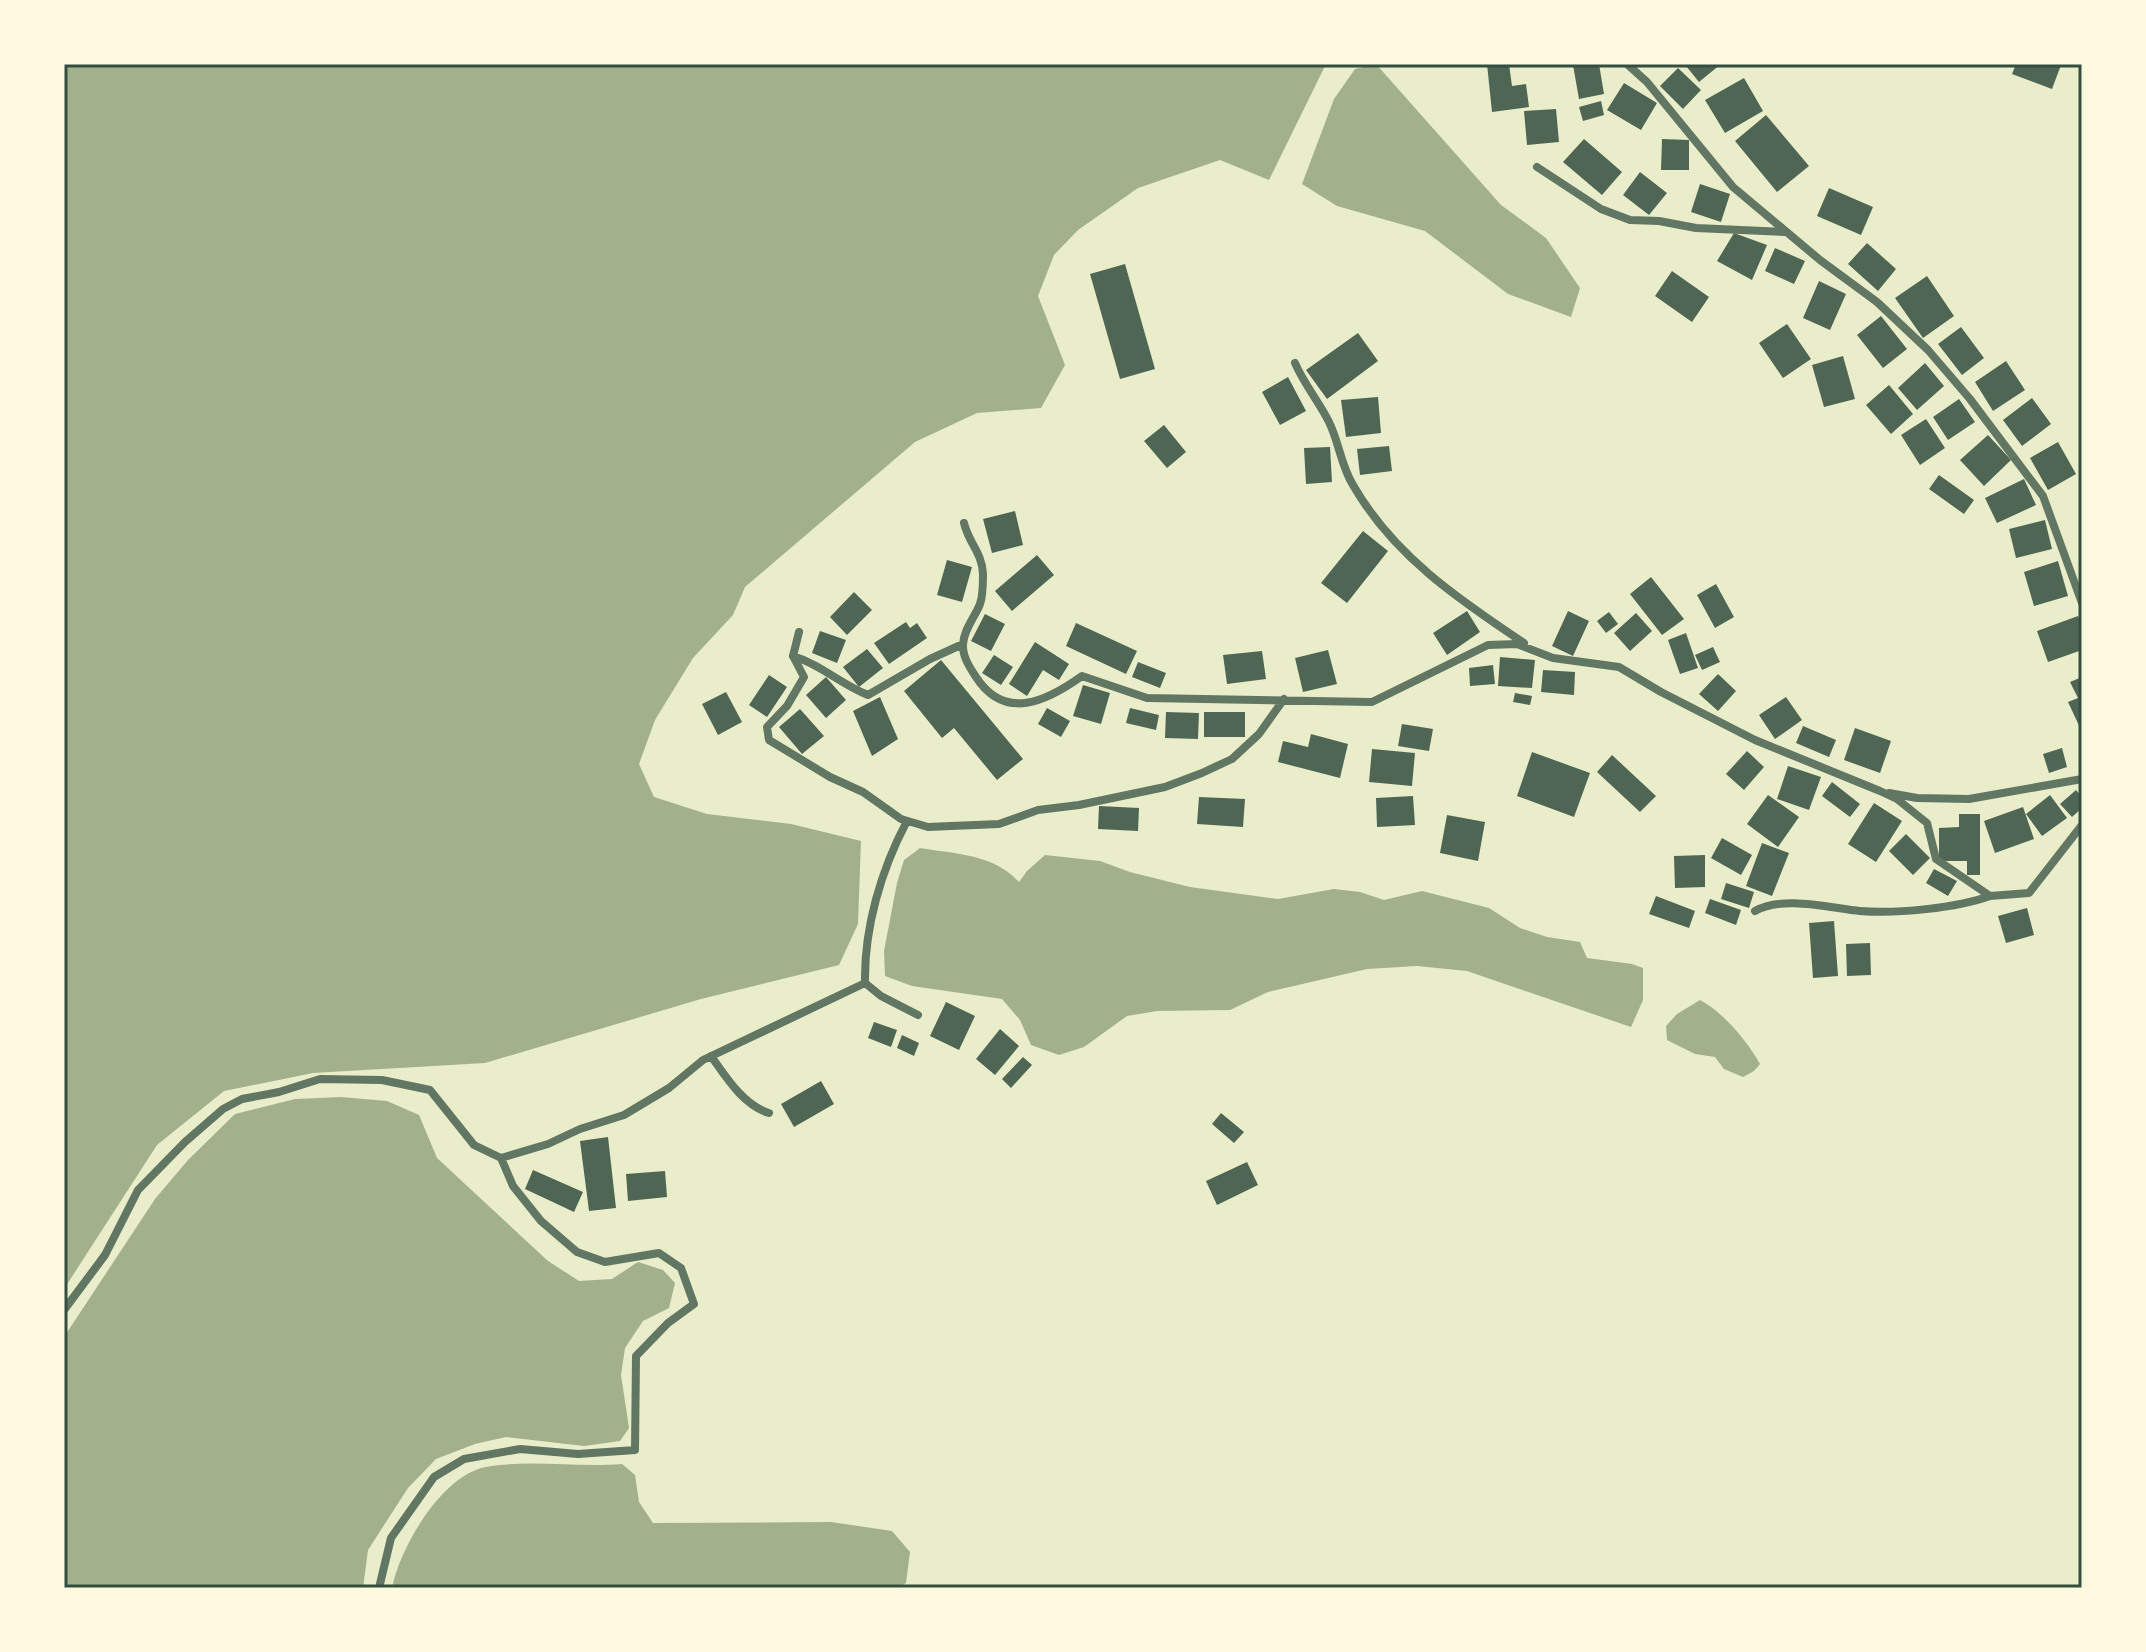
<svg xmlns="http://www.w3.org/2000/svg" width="2146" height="1652" font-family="'Source Sans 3',sans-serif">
<rect width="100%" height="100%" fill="#e9edc9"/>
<!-- water -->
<path fill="#a3b18a" d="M 64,64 L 1326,64 L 1269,180 L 1220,160 L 1138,188 L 1078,230 L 1054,255 L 1038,296 L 1065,365 L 1041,408 L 977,413 L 915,442 L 745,587 L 733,615 L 693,658 L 655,720 L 639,764 L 654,797 L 707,814 L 791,824 L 861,841 L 858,924 L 839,965 L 701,999 L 485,1063 L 313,1073 L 224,1091 L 157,1145 L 64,1289 Z
M 1376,64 L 1501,205 L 1546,238 L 1580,288 L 1571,317 L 1508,294 L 1425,231 L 1337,206 L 1302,184 L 1334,99 L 1355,69 Z
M 920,848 C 955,854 994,854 1019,882 L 1027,871 L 1045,855 L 1100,861 L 1130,872 L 1190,887 L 1278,899 L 1334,889 L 1360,892 L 1384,900 L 1422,891 L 1489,908 L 1520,928 L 1547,937 L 1580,942 L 1587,958 L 1632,964 L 1643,968 L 1643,1000 L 1631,1027 L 1467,971 L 1417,966 L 1367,969 L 1268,992 L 1230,1010 L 1157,1011 L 1127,1016 L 1084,1047 L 1059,1055 L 1031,1045 L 1020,1020 L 1002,999 L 912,986 L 885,976 L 884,951 L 897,883 L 904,860 Z
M 1700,1000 C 1722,1011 1748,1042 1760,1064 L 1754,1071 L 1743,1077 L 1724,1069 L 1715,1057 L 1695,1054 L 1667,1040 L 1666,1026 L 1677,1014 Z
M 341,1097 L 387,1101 L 419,1115 L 437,1158 L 548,1261 L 579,1281 L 612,1279 L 638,1262 L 663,1270 L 675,1283 L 669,1308 L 643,1321 L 625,1348 L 621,1375 L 629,1428 L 620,1441 L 584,1446 L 506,1437 L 475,1444 L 436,1459 L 408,1488 L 368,1550 L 363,1588 L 64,1588 L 64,1337 L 155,1199 L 188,1160 L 235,1114 L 295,1099 Z
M 622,1464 L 635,1475 L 639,1502 L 653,1523 L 831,1522 L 892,1531 L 910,1552 L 906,1583 L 898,1588 L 392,1588 C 400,1547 442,1475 486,1467 C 530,1459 578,1468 622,1464 Z"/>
<!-- building -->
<path fill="#4f6655" d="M 1487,64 L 1509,64 L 1512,86 L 1526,84 L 1529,107 L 1492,112 Z
M 1599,64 L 1604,94 L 1579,99 L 1573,65 Z
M 1688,64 L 1721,64 L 1699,82 L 1686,66 Z
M 2016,64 L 2057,64 L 2061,65 L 2052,89 L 2012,74 Z
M 1678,68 L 1701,90 L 1683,109 L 1660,86 Z
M 1744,78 L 1763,111 L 1725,133 L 1705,100 Z
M 1624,83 L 1657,103 L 1641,130 L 1607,110 Z
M 1601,101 L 1604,115 L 1583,121 L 1579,107 Z
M 1556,109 L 1559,142 L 1527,145 L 1524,111 Z
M 1766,115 L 1809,166 L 1777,192 L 1735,141 Z
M 1584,139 L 1622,172 L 1602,195 L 1563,162 Z
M 1662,139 L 1689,140 L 1689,170 L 1661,170 Z
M 1640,172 L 1667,193 L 1649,215 L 1623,195 Z
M 1700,184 L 1730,194 L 1721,222 L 1691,212 Z
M 1829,188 L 1873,207 L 1861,235 L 1817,216 Z
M 1734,233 L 1767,245 L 1752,280 L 1717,261 Z
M 1867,243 L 1896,269 L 1878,291 L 1848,264 Z
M 1775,248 L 1805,261 L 1794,284 L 1765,271 Z
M 1125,264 L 1155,369 L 1120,379 L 1090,274 Z
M 1672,271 L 1709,297 L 1692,322 L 1655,296 Z
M 1927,276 L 1954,316 L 1923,338 L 1895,298 Z
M 1819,281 L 1846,294 L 1830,330 L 1803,318 Z
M 1881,316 L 1907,349 L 1883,368 L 1857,335 Z
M 1787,324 L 1811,359 L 1783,378 L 1759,343 Z
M 1961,327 L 1984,358 L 1962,375 L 1938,344 Z
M 1358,333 L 1378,361 L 1327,399 L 1306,370 Z
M 1843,356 L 1855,399 L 1824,407 L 1812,365 Z
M 2006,361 L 2025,390 L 1993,411 L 1975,382 Z
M 1925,363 L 1944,386 L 1917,410 L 1898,388 Z
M 1288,377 L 1306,411 L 1280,425 L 1262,392 Z
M 1889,385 L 1913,414 L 1891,434 L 1866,405 Z
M 1378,397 L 1381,433 L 1346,437 L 1341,400 Z
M 2032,398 L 2051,424 L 2022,446 L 2003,420 Z
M 1959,399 L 1975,422 L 1948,440 L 1933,417 Z
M 1926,419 L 1945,448 L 1920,465 L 1901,435 Z
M 1164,425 L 1186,452 L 1167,468 L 1144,441 Z
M 1988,435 L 2011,460 L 1984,486 L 1960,460 Z
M 2058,442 L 2076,474 L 2048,490 L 2030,458 Z
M 1389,446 L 1392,471 L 1360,475 L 1357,449 Z
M 1330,447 L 1332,482 L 1306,484 L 1304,448 Z
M 1939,475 L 1974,500 L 1964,514 L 1929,489 Z
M 2024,479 L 2036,505 L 1997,523 L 1985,498 Z
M 1015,511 L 1023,545 L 992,553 L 983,519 Z
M 2045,520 L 2052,549 L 2016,558 L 2009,529 Z
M 1363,531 L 1388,551 L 1347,603 L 1321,583 Z
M 1037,555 L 1054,575 L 1012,611 L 995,591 Z
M 947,560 L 972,567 L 962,602 L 937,595 Z
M 2058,561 L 2068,596 L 2034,606 L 2024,572 Z
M 1651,577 L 1684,619 L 1662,635 L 1630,594 Z
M 1716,584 L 1734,617 L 1715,628 L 1697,595 Z
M 854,592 L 872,610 L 847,635 L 830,617 Z
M 1467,611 L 1480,632 L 1447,655 L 1433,633 Z
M 1568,611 L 1589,621 L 1573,656 L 1552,646 Z
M 1609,612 L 1618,624 L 1606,633 L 1597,621 Z
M 1636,613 L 1652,631 L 1630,651 L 1614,633 Z
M 985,614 L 1005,624 L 991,651 L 971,641 Z
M 2078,616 L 2082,626 L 2082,650 L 2048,662 L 2037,631 Z
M 906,622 L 910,628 L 917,623 L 927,638 L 889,664 L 874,643 Z
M 1076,623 L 1137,651 L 1126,674 L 1066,646 Z
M 820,631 L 846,640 L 837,663 L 812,653 Z
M 1686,633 L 1698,668 L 1680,674 L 1668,640 Z
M 1035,642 L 1069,664 L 1059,680 L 1043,670 L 1027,696 L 1009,684 Z
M 1713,647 L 1720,662 L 1702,670 L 1695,655 Z
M 867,649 L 883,668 L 859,687 L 843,667 Z
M 1328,650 L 1337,684 L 1303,692 L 1295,658 Z
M 1262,651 L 1266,679 L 1227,684 L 1223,655 Z
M 994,655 L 1013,667 L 1001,685 L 982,673 Z
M 1500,657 L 1535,660 L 1532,688 L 1498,686 Z
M 941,660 L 1023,759 L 997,780 L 954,728 L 942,738 L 904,691 Z
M 1138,662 L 1166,673 L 1160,688 L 1132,677 Z
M 1493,665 L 1495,684 L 1470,686 L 1469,668 Z
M 1543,670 L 1575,672 L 1574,695 L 1541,692 Z
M 1718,674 L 1736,691 L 1718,711 L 1699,694 Z
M 769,675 L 787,687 L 767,717 L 749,705 Z
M 826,677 L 846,700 L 826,718 L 806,695 Z
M 2082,677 L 2082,732 L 2068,702 L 2078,698 L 2070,682 Z
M 1083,685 L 1110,693 L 1101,724 L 1073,716 Z
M 726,692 L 742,722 L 718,735 L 702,704 Z
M 1515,693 L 1532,696 L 1530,705 L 1513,702 Z
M 880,697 L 898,739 L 872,756 L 853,711 Z
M 1786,697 L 1802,720 L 1775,739 L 1759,715 Z
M 1047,708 L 1070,721 L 1061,737 L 1038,724 Z
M 1130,708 L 1159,715 L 1156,730 L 1126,723 Z
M 800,709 L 824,736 L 802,754 L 779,727 Z
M 1166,712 L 1199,713 L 1198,739 L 1165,738 Z
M 1204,712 L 1245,712 L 1245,737 L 1204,737 Z
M 1402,724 L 1433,729 L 1429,751 L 1398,746 Z
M 1803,726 L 1836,740 L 1829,757 L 1796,743 Z
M 1855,728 L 1891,741 L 1880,773 L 1844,760 Z
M 1311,734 L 1348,744 L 1340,778 L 1278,762 L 1283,741 L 1308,747 Z
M 2062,748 L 2067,767 L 2049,773 L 2043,754 Z
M 1372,749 L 1415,753 L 1412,786 L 1369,782 Z
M 1747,751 L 1764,767 L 1744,790 L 1726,774 Z
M 1532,752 L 1590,773 L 1574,817 L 1517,796 Z
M 1612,755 L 1656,796 L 1640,812 L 1597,772 Z
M 1788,766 L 1821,777 L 1809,810 L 1777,799 Z
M 1832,782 L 1860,804 L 1850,817 L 1822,796 Z
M 2076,790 L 2082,797 L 2082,808 L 2072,817 L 2060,804 Z
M 1768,795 L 1799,817 L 1778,847 L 1747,824 Z
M 2050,795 L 2067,818 L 2042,836 L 2026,814 Z
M 1413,796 L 1415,825 L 1377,827 L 1376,798 Z
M 1199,797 L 1245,799 L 1243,827 L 1197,824 Z
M 1874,803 L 1902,821 L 1876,862 L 1848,844 Z
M 1099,806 L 1139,808 L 1138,831 L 1098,829 Z
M 2023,807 L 2034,839 L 1995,853 L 1984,821 Z
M 1959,814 L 1980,814 L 1980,875 L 1967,875 L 1967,861 L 1939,861 L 1939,828 L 1959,827 Z
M 1447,815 L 1485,822 L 1478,861 L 1440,853 Z
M 1906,834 L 1930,858 L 1913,875 L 1889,851 Z
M 1722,838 L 1752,855 L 1741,875 L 1711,858 Z
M 1762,843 L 1789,853 L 1772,896 L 1746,886 Z
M 1705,855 L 1705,887 L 1675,888 L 1674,856 Z
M 1934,869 L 1957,881 L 1948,896 L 1926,883 Z
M 1726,883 L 1754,892 L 1749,908 L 1721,899 Z
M 1656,896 L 1695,911 L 1689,928 L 1649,914 Z
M 1710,899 L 1741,910 L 1736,925 L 1705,913 Z
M 2027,908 L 2034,935 L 2006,943 L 1998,916 Z
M 1834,921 L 1838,976 L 1813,978 L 1809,923 Z
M 1870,943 L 1871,975 L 1847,976 L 1846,944 Z
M 946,1002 L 975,1016 L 959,1050 L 930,1036 Z
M 874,1022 L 897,1030 L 891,1047 L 868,1038 Z
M 1000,1029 L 1019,1046 L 995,1075 L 976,1059 Z
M 902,1035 L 919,1043 L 914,1056 L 897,1048 Z
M 1023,1057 L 1032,1065 L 1011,1088 L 1002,1079 Z
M 821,1081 L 834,1104 L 794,1127 L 781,1104 Z
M 1221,1113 L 1244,1132 L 1234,1143 L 1212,1124 Z
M 608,1137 L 616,1208 L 589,1211 L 580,1141 Z
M 1247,1162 L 1258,1185 L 1217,1205 L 1206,1181 Z
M 533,1170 L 583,1192 L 574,1212 L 525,1189 Z
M 665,1171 L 667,1197 L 628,1201 L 626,1174 Z"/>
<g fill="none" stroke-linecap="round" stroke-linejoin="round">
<!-- minor -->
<path stroke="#617663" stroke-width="8" d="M 1627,64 L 1647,82 L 1733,187 L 1820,260 L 1877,302 L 1928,350 L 1970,399 L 2043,496 L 2082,603
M 1537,167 L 1601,209 L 1630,220 L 1659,221 L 1696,228 L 1786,232
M 1295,363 C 1304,384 1319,402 1329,422 C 1339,442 1341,466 1353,485 C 1393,555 1458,599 1524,643
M 964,523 C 969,544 982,552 983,574 C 983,583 983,596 980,604 C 975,617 964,629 963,644 C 962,656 970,668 976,677 C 1005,722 1047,701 1082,676 L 1147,698 L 1372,702 L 1488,645 L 1517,644 L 1553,658 L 1619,667 L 1661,692 L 1755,740 L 1880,791 L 1897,799 L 1927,823 L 1936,859 L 1990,896 L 2029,893 L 2082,825
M 799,632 L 793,656 L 804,677 L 787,706 L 767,727 L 769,740 L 830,777 L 863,792 L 901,819 L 928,827 L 999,824 L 1038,810 L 1079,805 L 1165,787 L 1202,773 L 1232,759 L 1259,734 L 1284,699
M 793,656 C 822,665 840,684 868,695 L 930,659 L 963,644
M 1889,793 L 1917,798 L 1969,799 L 2082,779
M 907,821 C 881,870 864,928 865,983 L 881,996 L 918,1015
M 1755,911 C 1783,895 1830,908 1860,911 C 1896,914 1957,908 1990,896
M 711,1056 C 726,1077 743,1105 769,1113
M 64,1310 L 105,1255 L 138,1190 L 185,1142 L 223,1109 L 242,1099 L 279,1092 L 320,1079 L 382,1080 L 430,1090 L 474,1145 L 501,1158 L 548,1144 L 580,1129 L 624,1115 L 669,1088 L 703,1060 L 865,983
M 379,1588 L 391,1538 L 434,1477 L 464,1459 L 520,1449 L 578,1454 L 635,1450 L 636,1356 L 668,1323 L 694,1304 L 681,1268 L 659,1253 L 605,1262 L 577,1252 L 541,1221 L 513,1186 L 501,1158"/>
</g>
<!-- border -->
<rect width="2146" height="1652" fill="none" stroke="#fefae0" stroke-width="132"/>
<rect x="66" y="66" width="2014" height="1520" fill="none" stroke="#344e41" stroke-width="3"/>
</svg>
